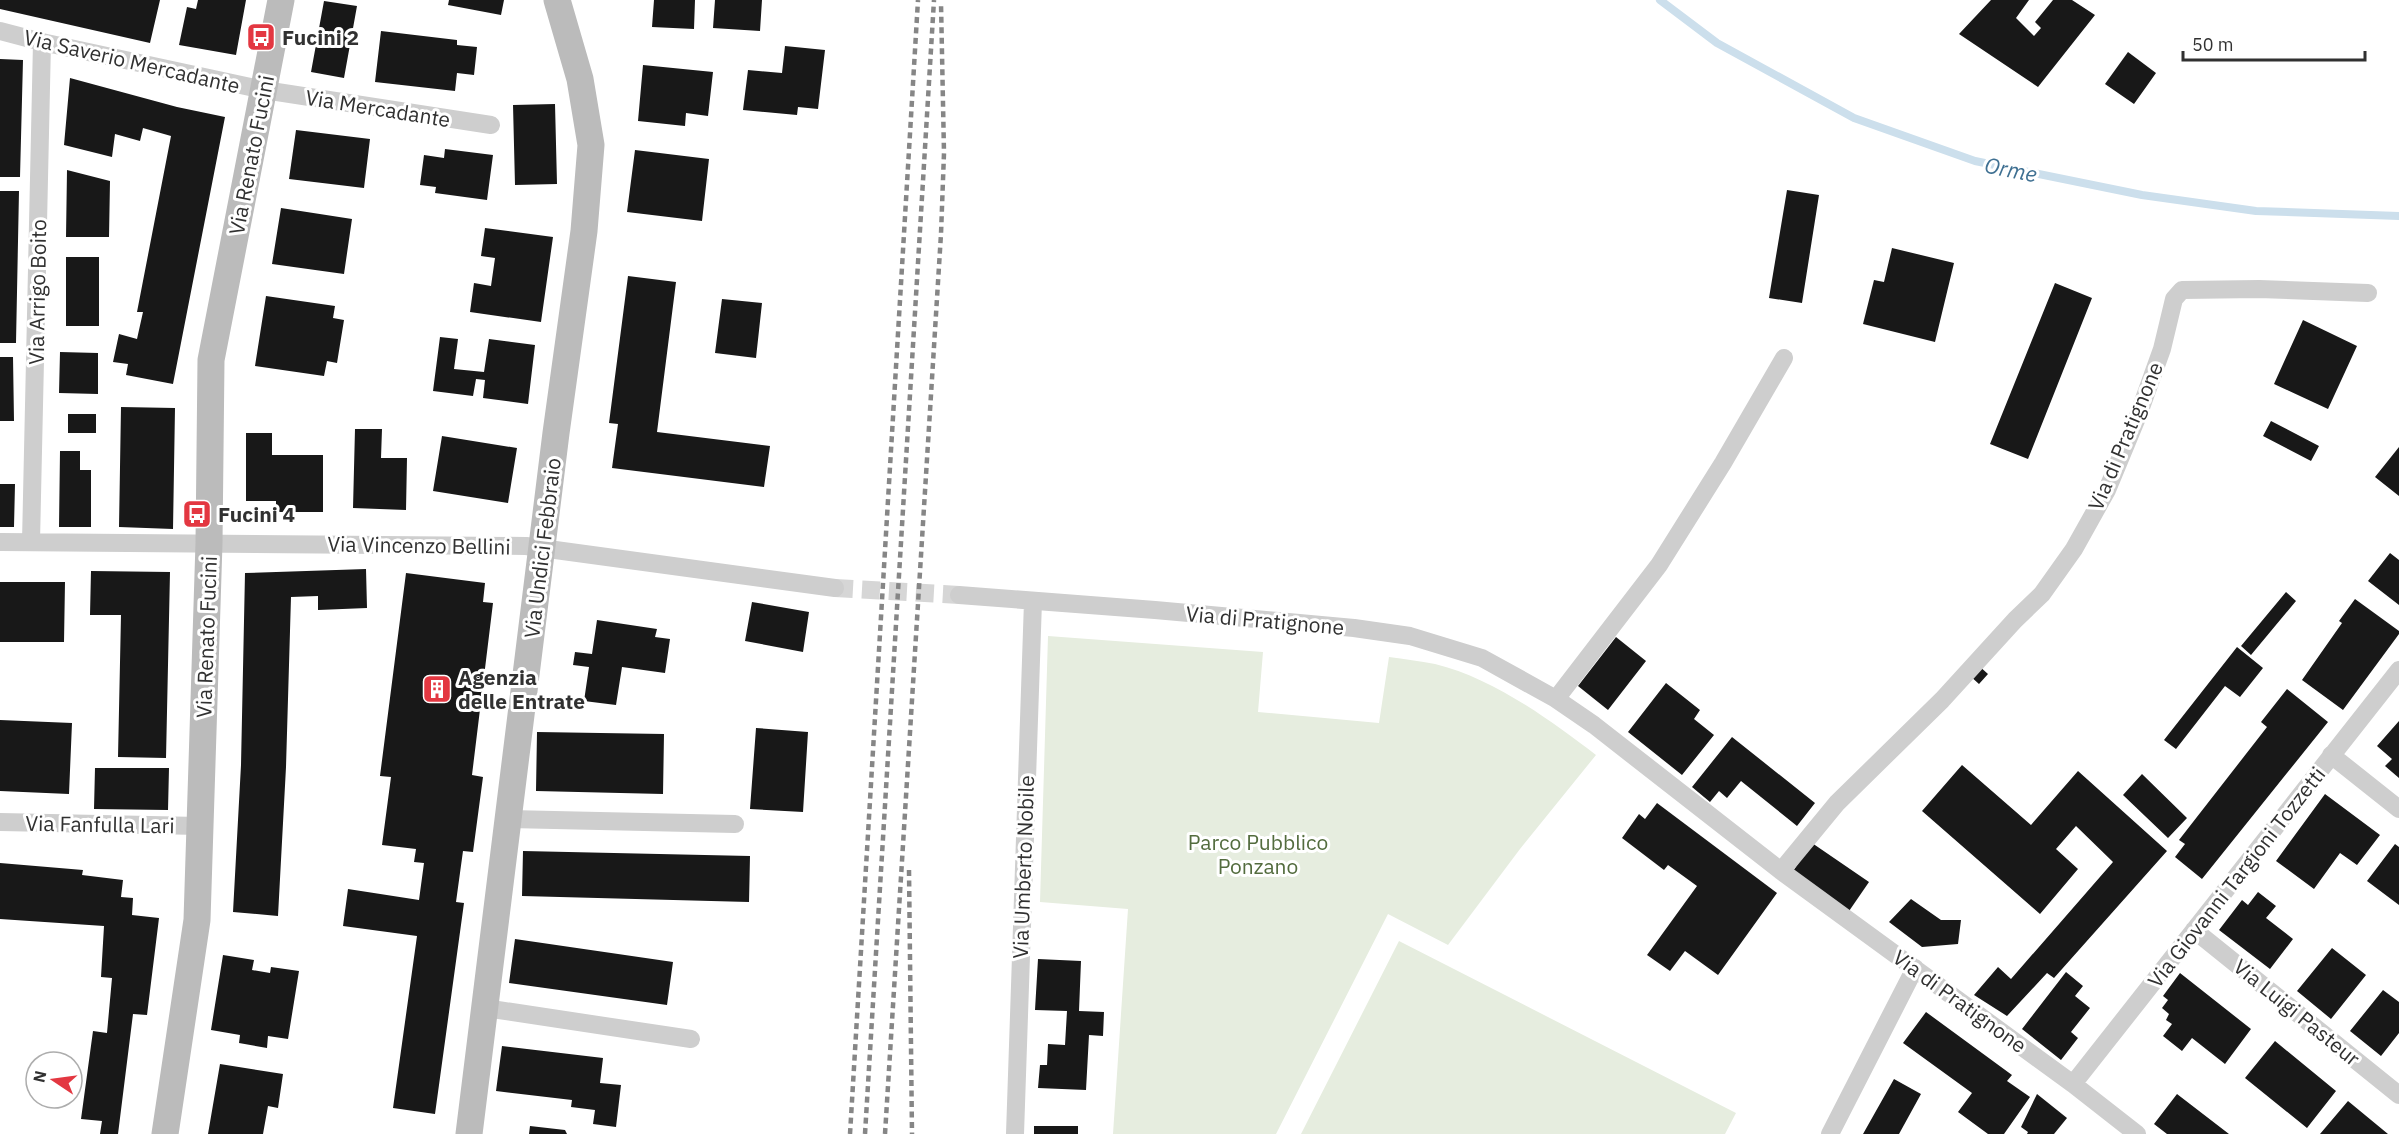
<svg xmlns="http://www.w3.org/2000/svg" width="2399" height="1134" font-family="'IBM Plex Sans',sans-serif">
<rect width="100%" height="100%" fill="#fff"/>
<!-- green -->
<path fill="#e6eddf" d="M 1048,636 L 1263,652 L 1258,712 L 1379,723 L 1389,657 C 1404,659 1420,661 1435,664 C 1493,678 1550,720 1596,755 L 1520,849 L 1448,945 L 1388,914 L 1276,1134 L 1113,1134 L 1128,909 L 1040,902 Z
M 1399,941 L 1736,1113 L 1725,1134 L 1301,1134 Z"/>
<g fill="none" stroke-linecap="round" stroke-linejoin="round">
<!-- stream -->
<path stroke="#ccdfec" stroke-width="8" d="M 1660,0 L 1717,43 L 1854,118 L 1975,161 L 2142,195 L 2256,211 L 2399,216"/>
</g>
<!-- building -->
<path fill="#181818" d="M 0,0 L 160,0 L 150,43 L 0,9 Z
M 198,0 L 246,0 L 236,55 L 179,45 L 187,7 L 196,9 Z
M 449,0 L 504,0 L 501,15 L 448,5 Z
M 654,0 L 695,0 L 694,29 L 652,27 Z
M 715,0 L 762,0 L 760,31 L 713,28 Z
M 1991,0 L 2029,0 L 2016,18 L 2034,36 L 2041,28 L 2035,22 L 2053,0 L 2072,0 L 2095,15 L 2038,87 L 1959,34 Z
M 324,1 L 357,6 L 344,78 L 311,72 Z
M 381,31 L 457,40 L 457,45 L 477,47 L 474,75 L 457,73 L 455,91 L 375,82 Z
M 785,46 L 825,50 L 818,109 L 798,107 L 797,115 L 743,110 L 748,70 L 782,73 Z
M 2128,52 L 2156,73 L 2134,104 L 2105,84 Z
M 0,59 L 23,60 L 20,177 L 0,177 Z
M 643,65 L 713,72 L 708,116 L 686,113 L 685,126 L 638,121 Z
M 70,78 L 177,107 L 225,117 L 173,384 L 126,375 L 128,364 L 113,362 L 119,334 L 137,339 L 143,312 L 137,312 L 171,136 L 143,128 L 140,141 L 115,134 L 112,157 L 64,145 Z
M 555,104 L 557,184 L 515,185 L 513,105 Z
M 296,130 L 370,139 L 364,188 L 289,179 Z
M 445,149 L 493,155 L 487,200 L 435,193 L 436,187 L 420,185 L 424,155 L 444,158 Z
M 635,150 L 709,159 L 702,221 L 627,212 Z
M 67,170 L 110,181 L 109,237 L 66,237 Z
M 1787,190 L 1819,195 L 1802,303 L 1769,298 Z
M 0,191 L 19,191 L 16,343 L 0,343 Z
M 281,208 L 352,219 L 344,274 L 272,264 Z
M 485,228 L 553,237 L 541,322 L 470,312 L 474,283 L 491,286 L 495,258 L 481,256 Z
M 1892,248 L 1954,263 L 1935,342 L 1863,324 L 1874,280 L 1884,282 Z
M 66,257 L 99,257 L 99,326 L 66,326 Z
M 628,276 L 676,282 L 657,432 L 770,446 L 764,487 L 612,468 L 618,424 L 609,423 Z
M 2055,283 L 2092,298 L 2028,459 L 1990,444 Z
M 266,296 L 335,306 L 333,318 L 344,320 L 337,363 L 327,361 L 324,376 L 255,366 Z
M 722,299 L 762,303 L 756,358 L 715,353 Z
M 2303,320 L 2357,346 L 2328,409 L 2274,384 Z
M 440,337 L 458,339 L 454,369 L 484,372 L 489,339 L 535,345 L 528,404 L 483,398 L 485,380 L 476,379 L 473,396 L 433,391 Z
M 60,352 L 98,353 L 98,394 L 59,393 Z
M 0,357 L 13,357 L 14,421 L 0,421 Z
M 121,407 L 175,408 L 173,529 L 119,527 Z
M 68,414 L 96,414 L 96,433 L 68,433 Z
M 2271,421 L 2319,446 L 2311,461 L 2263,436 Z
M 355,429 L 382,429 L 381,458 L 407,458 L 406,510 L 353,508 Z
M 246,433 L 272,433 L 272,455 L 323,455 L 323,512 L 276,512 L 276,501 L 246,501 Z
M 442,436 L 517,448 L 508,503 L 433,491 Z
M 2399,447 L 2399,496 L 2375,477 Z
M 60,451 L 80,451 L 80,470 L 91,470 L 91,527 L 59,527 Z
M 0,484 L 15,484 L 14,527 L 0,527 Z
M 2390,553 L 2399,560 L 2399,605 L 2368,581 Z
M 366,569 L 367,608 L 318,610 L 318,596 L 291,597 L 286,767 L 278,916 L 233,912 L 241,765 L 245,573 Z
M 91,571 L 170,572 L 166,758 L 118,757 L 121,615 L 90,615 Z
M 406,573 L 485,583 L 483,602 L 493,603 L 472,775 L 483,777 L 473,852 L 463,851 L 456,902 L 464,903 L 435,1114 L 393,1108 L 417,936 L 343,926 L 348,889 L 419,900 L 424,863 L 414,862 L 416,849 L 382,845 L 391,777 L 380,776 Z
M 0,582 L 65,582 L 64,642 L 0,642 Z
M 2286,592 L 2296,601 L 2251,655 L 2241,646 Z
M 2355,599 L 2399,631 L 2399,634 L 2343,710 L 2302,680 L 2342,623 L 2339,621 Z
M 752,602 L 809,612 L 803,652 L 745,641 Z
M 597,620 L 657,629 L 655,637 L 670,639 L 665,673 L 622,667 L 616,705 L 584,701 L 589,667 L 573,665 L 575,652 L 592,654 Z
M 1616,637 L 1646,661 L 1608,710 L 1578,686 Z
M 2237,647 L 2263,668 L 2240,697 L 2225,686 L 2176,749 L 2164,740 Z
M 1978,665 L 1988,674 L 1979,684 L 1969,675 Z
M 1666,683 L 1700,710 L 1694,719 L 1714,735 L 1682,775 L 1628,732 Z
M 2287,689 L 2328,722 L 2202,879 L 2175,857 L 2185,844 L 2179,840 L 2267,727 L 2261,722 Z
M 0,720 L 72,723 L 69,794 L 0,791 Z
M 2399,721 L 2399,778 L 2385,766 L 2392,759 L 2377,746 Z
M 756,728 L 808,732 L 803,812 L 750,809 Z
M 537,732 L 664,734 L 663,794 L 536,791 Z
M 1732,737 L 1815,803 L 1797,826 L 1741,781 L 1727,798 L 1719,791 L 1710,802 L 1692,787 Z
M 1962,765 L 2031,825 L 2078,771 L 2167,851 L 2054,978 L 2047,973 L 2007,1016 L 1974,995 L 1998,967 L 2011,979 L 2113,862 L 2076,826 L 2056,849 L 2078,869 L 2040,914 L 1922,811 Z
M 95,768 L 169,768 L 168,810 L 94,809 Z
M 2142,774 L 2187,818 L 2168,838 L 2123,795 Z
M 2325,794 L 2380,835 L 2357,865 L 2340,853 L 2314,889 L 2276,861 Z
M 1657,803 L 1777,893 L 1718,975 L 1685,951 L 1670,971 L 1647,955 L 1697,886 L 1668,865 L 1664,870 L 1622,838 L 1639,814 L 1645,819 Z
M 1812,843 L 1869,882 L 1847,914 L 1791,874 Z
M 2395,844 L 2399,847 L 2399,905 L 2367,881 Z
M 523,851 L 750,856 L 749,902 L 522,896 Z
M 0,863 L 83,870 L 82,875 L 123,880 L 121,897 L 133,898 L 132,915 L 159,918 L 147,1015 L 133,1014 L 118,1134 L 100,1134 L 102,1121 L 81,1119 L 93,1031 L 107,1033 L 112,978 L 101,977 L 104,926 L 0,919 Z
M 2258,892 L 2276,906 L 2266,918 L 2293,939 L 2270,969 L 2219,930 L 2242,900 L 2248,905 Z
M 1911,899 L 1941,920 L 1961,920 L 1958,944 L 1922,947 L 1889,922 Z
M 515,939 L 673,962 L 667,1005 L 509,983 Z
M 2332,948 L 2366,975 L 2331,1019 L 2297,991 Z
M 223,955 L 254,960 L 252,970 L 270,973 L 271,967 L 299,971 L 288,1039 L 268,1036 L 267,1048 L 239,1043 L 240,1035 L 211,1030 Z
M 1038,959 L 1081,961 L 1079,1011 L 1104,1012 L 1103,1036 L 1089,1035 L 1086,1090 L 1038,1088 L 1040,1065 L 1047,1065 L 1048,1044 L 1065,1045 L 1067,1011 L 1035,1010 Z
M 2066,972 L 2083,986 L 2075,996 L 2090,1008 L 2071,1032 L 2078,1038 L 2061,1060 L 2022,1029 Z
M 2180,973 L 2251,1029 L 2225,1064 L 2192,1038 L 2182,1051 L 2163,1036 L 2172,1024 L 2166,1020 L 2169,1014 L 2162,1008 L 2168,1000 L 2163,996 Z
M 2383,990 L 2399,1002 L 2399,1033 L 2381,1056 L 2350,1031 Z
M 1926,1012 L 2012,1075 L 2007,1081 L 2030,1097 L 2004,1134 L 1988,1134 L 1958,1112 L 1972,1093 L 1903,1043 Z
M 2275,1041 L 2336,1091 L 2307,1128 L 2245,1078 Z
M 502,1046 L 603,1058 L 600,1083 L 621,1085 L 616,1127 L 593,1124 L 595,1110 L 571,1107 L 572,1100 L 496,1091 Z
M 220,1064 L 283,1074 L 278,1108 L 268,1106 L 263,1134 L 208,1134 Z
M 1894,1079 L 1921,1094 L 1899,1134 L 1863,1134 Z
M 2037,1094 L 2067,1118 L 2054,1134 L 2027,1134 L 2028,1132 L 2021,1127 Z
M 2177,1094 L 2229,1134 L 2167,1134 L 2154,1124 Z
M 2348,1101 L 2388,1134 L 2320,1134 Z
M 530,1126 L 565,1130 L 567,1134 L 529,1134 Z
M 1034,1126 L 1078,1126 L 1078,1134 L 1034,1134 Z"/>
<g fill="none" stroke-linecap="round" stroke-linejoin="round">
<!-- street-tunnel -->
<path stroke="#d6d6d6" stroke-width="18" stroke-dasharray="18 9" stroke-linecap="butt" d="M 835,588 L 959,595"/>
<!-- street -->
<path stroke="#cecece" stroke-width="18" d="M 0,31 L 42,42 L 264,90 L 491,125
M 0,542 L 526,546 L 835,588
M 31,542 L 42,42
M 959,595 L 1155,610 L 1354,628 L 1410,636 L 1482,658 L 1556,699 L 1594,725 L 1781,871 L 2073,1084 L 2137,1134
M 1556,699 L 1659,565 L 1723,463 L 1784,358
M 2331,755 L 2399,809
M 509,819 L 735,824
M 0,822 L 200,826
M 1781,871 L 1837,803 L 1942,700 L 2015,620 L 2042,594 L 2074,549 L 2107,490 L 2139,413 L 2162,349 L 2174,299 L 2182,290 L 2259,289 L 2368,293
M 2194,930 L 2399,1095
M 485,1008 L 691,1039
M 2073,1084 L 2399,670
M 1015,1134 L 1033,601
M 1830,1134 L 1915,968"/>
<!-- secondary -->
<path stroke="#bbb" stroke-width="27" d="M 165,1134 L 197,920 L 209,543 L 211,360 L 281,0
M 469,1134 L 556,433 L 584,231 L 591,145 L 580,79 L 557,0"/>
<!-- rail -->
<path stroke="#868686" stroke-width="4.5" stroke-dasharray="6 4.5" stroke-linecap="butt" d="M 909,870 L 912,1134
M 850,1134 L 918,0
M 865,1134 L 934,0
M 885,1134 L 941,234 L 944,153 L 941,3"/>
</g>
<!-- icons -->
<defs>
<g id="bus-square" transform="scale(1.5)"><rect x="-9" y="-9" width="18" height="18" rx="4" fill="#e33741" stroke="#fff"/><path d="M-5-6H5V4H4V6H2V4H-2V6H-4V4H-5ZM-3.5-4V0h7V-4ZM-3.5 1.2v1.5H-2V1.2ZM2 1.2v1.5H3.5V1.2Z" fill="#fff"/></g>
<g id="building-square" transform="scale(1.5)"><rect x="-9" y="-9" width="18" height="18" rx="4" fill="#e33741" stroke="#fff"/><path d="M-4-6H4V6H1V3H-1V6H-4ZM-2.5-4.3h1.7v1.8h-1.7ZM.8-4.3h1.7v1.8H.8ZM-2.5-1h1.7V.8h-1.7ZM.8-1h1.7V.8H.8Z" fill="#fff"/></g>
</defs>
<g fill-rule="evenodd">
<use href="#bus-square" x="261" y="37"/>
<use href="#bus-square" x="197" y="514"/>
<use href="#building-square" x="437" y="689"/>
</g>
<g text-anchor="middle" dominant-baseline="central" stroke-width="6" stroke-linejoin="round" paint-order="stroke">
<!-- poi labels -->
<g font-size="21" font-weight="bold" fill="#313131" stroke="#fff" text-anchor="start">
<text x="282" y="37">Fucini 2</text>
<text x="218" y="514">Fucini 4</text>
<text x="458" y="677">Agenzia<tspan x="458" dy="24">delle Entrate</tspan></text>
</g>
<!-- street labels -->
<g font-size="21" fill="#313131" stroke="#fff">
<text transform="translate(132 61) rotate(13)">Via Saverio Mercadante</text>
<text transform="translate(378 108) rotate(9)">Via Mercadante</text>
<text transform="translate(251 155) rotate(-79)">Via Renato Fucini</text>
<text transform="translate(37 292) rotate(-89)">Via Arrigo Boito</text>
<text transform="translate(2125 436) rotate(-67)">Via di Pratignone</text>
<text transform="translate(419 545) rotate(1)">Via Vincenzo Bellini</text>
<text transform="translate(542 548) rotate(-83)">Via Undici Febbraio</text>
<text transform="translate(1265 620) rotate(5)">Via di Pratignone</text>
<text transform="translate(206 637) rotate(-88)">Via Renato Fucini</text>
<text transform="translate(100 824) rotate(1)">Via Fanfulla Lari</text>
<text transform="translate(1023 867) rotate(-88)">Via Umberto Nobile</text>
<text transform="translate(2236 877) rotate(-52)">Via Giovanni Targioni Tozzetti</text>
<text transform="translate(1960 1001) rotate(36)">Via di Pratignone</text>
<text transform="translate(2297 1012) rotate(39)">Via Luigi Pasteur</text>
</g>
<!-- park labels -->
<g font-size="21" fill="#536c3e" stroke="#fff">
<text x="1258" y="842">Parco Pubblico<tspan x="1258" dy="24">Ponzano</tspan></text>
</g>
<!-- water labels -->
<g font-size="22" font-style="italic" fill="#3f7092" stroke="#fff">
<text transform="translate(2011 169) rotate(11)">Orme</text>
</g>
</g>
<!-- north arrow -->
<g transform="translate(54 1080) rotate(283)"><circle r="28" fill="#ffffff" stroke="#adadad" stroke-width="1.5"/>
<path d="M0-4.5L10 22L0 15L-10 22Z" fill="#e33741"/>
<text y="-9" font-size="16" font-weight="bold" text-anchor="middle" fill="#313131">N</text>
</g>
<!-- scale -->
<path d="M2183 51v9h182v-9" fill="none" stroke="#313131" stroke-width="3"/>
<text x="2192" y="51" font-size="18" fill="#313131" stroke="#ffffff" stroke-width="4.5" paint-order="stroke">50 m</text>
</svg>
